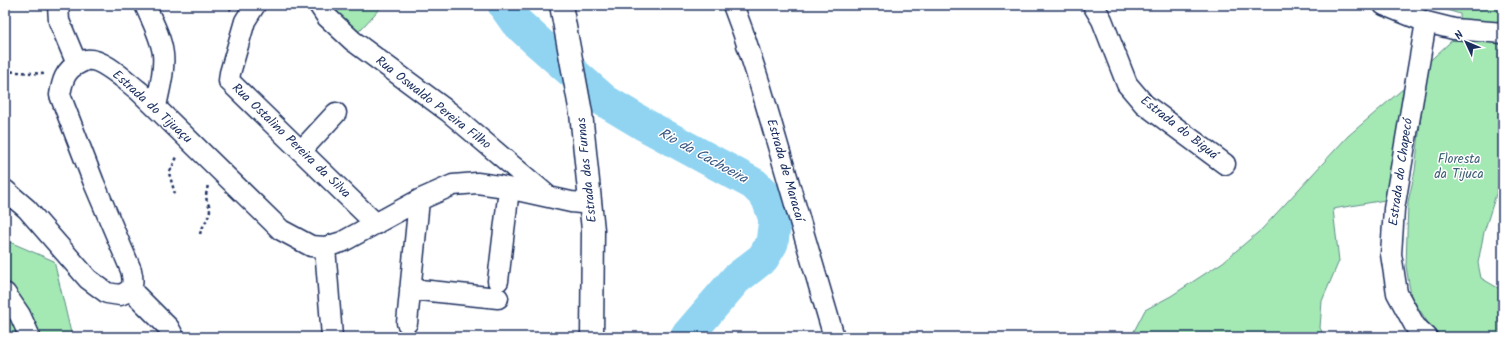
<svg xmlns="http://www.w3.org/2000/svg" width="1508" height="342" font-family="Kalam,sans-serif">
<rect width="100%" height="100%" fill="#fff"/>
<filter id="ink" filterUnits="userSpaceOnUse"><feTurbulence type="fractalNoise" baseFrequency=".025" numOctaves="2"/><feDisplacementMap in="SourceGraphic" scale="8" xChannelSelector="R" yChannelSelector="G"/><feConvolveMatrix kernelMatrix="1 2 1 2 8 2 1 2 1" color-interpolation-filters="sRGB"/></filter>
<g filter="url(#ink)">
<!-- green -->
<path fill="#a4e9b4" stroke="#608c89" d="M 319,5 L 383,5 L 351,40 Z
M 1431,5 L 1503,5 L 1503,178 L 1499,185 L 1484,232 L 1478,263 L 1481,278 L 1498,288 L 1503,285 L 1503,337 L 1439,337 L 1431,328 L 1411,296 L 1406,266 L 1408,202 L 1415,171 L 1421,115 L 1421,69 L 1461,32 L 1460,14 Z
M 1404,88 L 1407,114 L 1395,176 L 1385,200 L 1333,209 L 1339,261 L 1322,301 L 1320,328 L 1325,337 L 1131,337 L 1145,310 L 1171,296 L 1223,262 L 1262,229 L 1348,136 Z
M 5,240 L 54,261 L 72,337 L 5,337 Z"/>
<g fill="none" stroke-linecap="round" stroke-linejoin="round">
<!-- river -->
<path stroke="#90d4f2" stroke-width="33" d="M 504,5 L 516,22 L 538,42 L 605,101 L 645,125 L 754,184 L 767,197 L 775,219 L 772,243 L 763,258 L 736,279 L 686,337"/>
<!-- minor casing -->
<g stroke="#1b2f5e" stroke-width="23">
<path id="minor" d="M 58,5 L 59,21 L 77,64
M 145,5 C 152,21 161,37 163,54 C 165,71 159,90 156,107
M 255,5 L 245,21 L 230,73 L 229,81 L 376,224
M 319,5 L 327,17 L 353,41 L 449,112 L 548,196
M 733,5 L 743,32 L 761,88 L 834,337
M 1093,5 L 1102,20 L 1127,84 L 1144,104 L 1225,164
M 1384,5 L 1426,22 L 1454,29 L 1503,33
M 1426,22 L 1394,209 L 1391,254 L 1397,293 L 1415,326 L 1427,337
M 301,151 L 336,113
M 5,190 L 27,209 L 88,279 L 107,293 L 120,295 C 134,290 134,283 131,270 L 94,183 L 60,95 C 62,82 65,70 78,64 C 80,63 83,61 86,60 C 102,57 127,82 139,91 L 281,230 L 311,246 L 325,247 L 342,242 L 419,200 L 453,185 L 477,183 L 499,186 L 571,202 L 591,204
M 325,247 L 332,337
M 498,281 L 509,189
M 130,289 L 169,328 L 174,337
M 410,289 L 498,298
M 5,293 L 20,315 L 30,337
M 407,323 L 419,200"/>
</g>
<!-- major casing -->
<g stroke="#1b2f5e" stroke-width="25">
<path id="major" d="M 561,5 L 581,113 L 593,230 L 592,337"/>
</g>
<!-- path -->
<path stroke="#1b2f5e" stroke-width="2.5" stroke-dasharray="3 3" stroke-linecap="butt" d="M 225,5 L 231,10
M 5,71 L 45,74
M 175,194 L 169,173 L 178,155
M 200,234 C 202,226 211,216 210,207 C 209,205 207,203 207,201 C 205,195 207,190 208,185"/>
<!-- minor -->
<use href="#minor" stroke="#fff" stroke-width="20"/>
<!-- major -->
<use href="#major" stroke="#fff" stroke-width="22"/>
</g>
</g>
<g text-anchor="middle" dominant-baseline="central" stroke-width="3" stroke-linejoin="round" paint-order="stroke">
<!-- street labels -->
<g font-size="13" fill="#1b2f5e" stroke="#fff">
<text transform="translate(433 103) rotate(38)">Rua Oswaldo Pereira Filho</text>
<text transform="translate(152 107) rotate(42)">Estrada do Tijuaçu</text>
<text transform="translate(1179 128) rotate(38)">Estrada do Biguá</text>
<text transform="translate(291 141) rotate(44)">Rua Ostalino Pereira da Silva</text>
<text transform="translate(587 170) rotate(-96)">Estrada das Furnas</text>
<text transform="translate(785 170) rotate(74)">Estrada de Maracaí</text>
<text transform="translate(1401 172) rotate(-82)">Estrada do Chapecó</text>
</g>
<!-- park labels -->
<g font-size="13" fill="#3d5e74" stroke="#fff">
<text x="1459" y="159">Floresta<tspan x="1459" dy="15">da Tijuca</tspan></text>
</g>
<!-- water labels -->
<g font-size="14" font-style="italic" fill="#385883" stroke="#fff">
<text transform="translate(703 156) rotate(29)">Rio da Cachoeira</text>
</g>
</g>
<!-- margin -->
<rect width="1508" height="342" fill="none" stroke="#fff" stroke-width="20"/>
<rect x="10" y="10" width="1488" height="322" fill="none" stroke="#1b2f5e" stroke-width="1.5" filter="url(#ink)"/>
<!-- north arrow -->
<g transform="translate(1466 42) rotate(314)" stroke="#ffffff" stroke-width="3" paint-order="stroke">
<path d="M0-3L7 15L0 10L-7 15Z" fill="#1b2f5e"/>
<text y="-6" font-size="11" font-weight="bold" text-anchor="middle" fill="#1b2f5e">N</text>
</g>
</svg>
